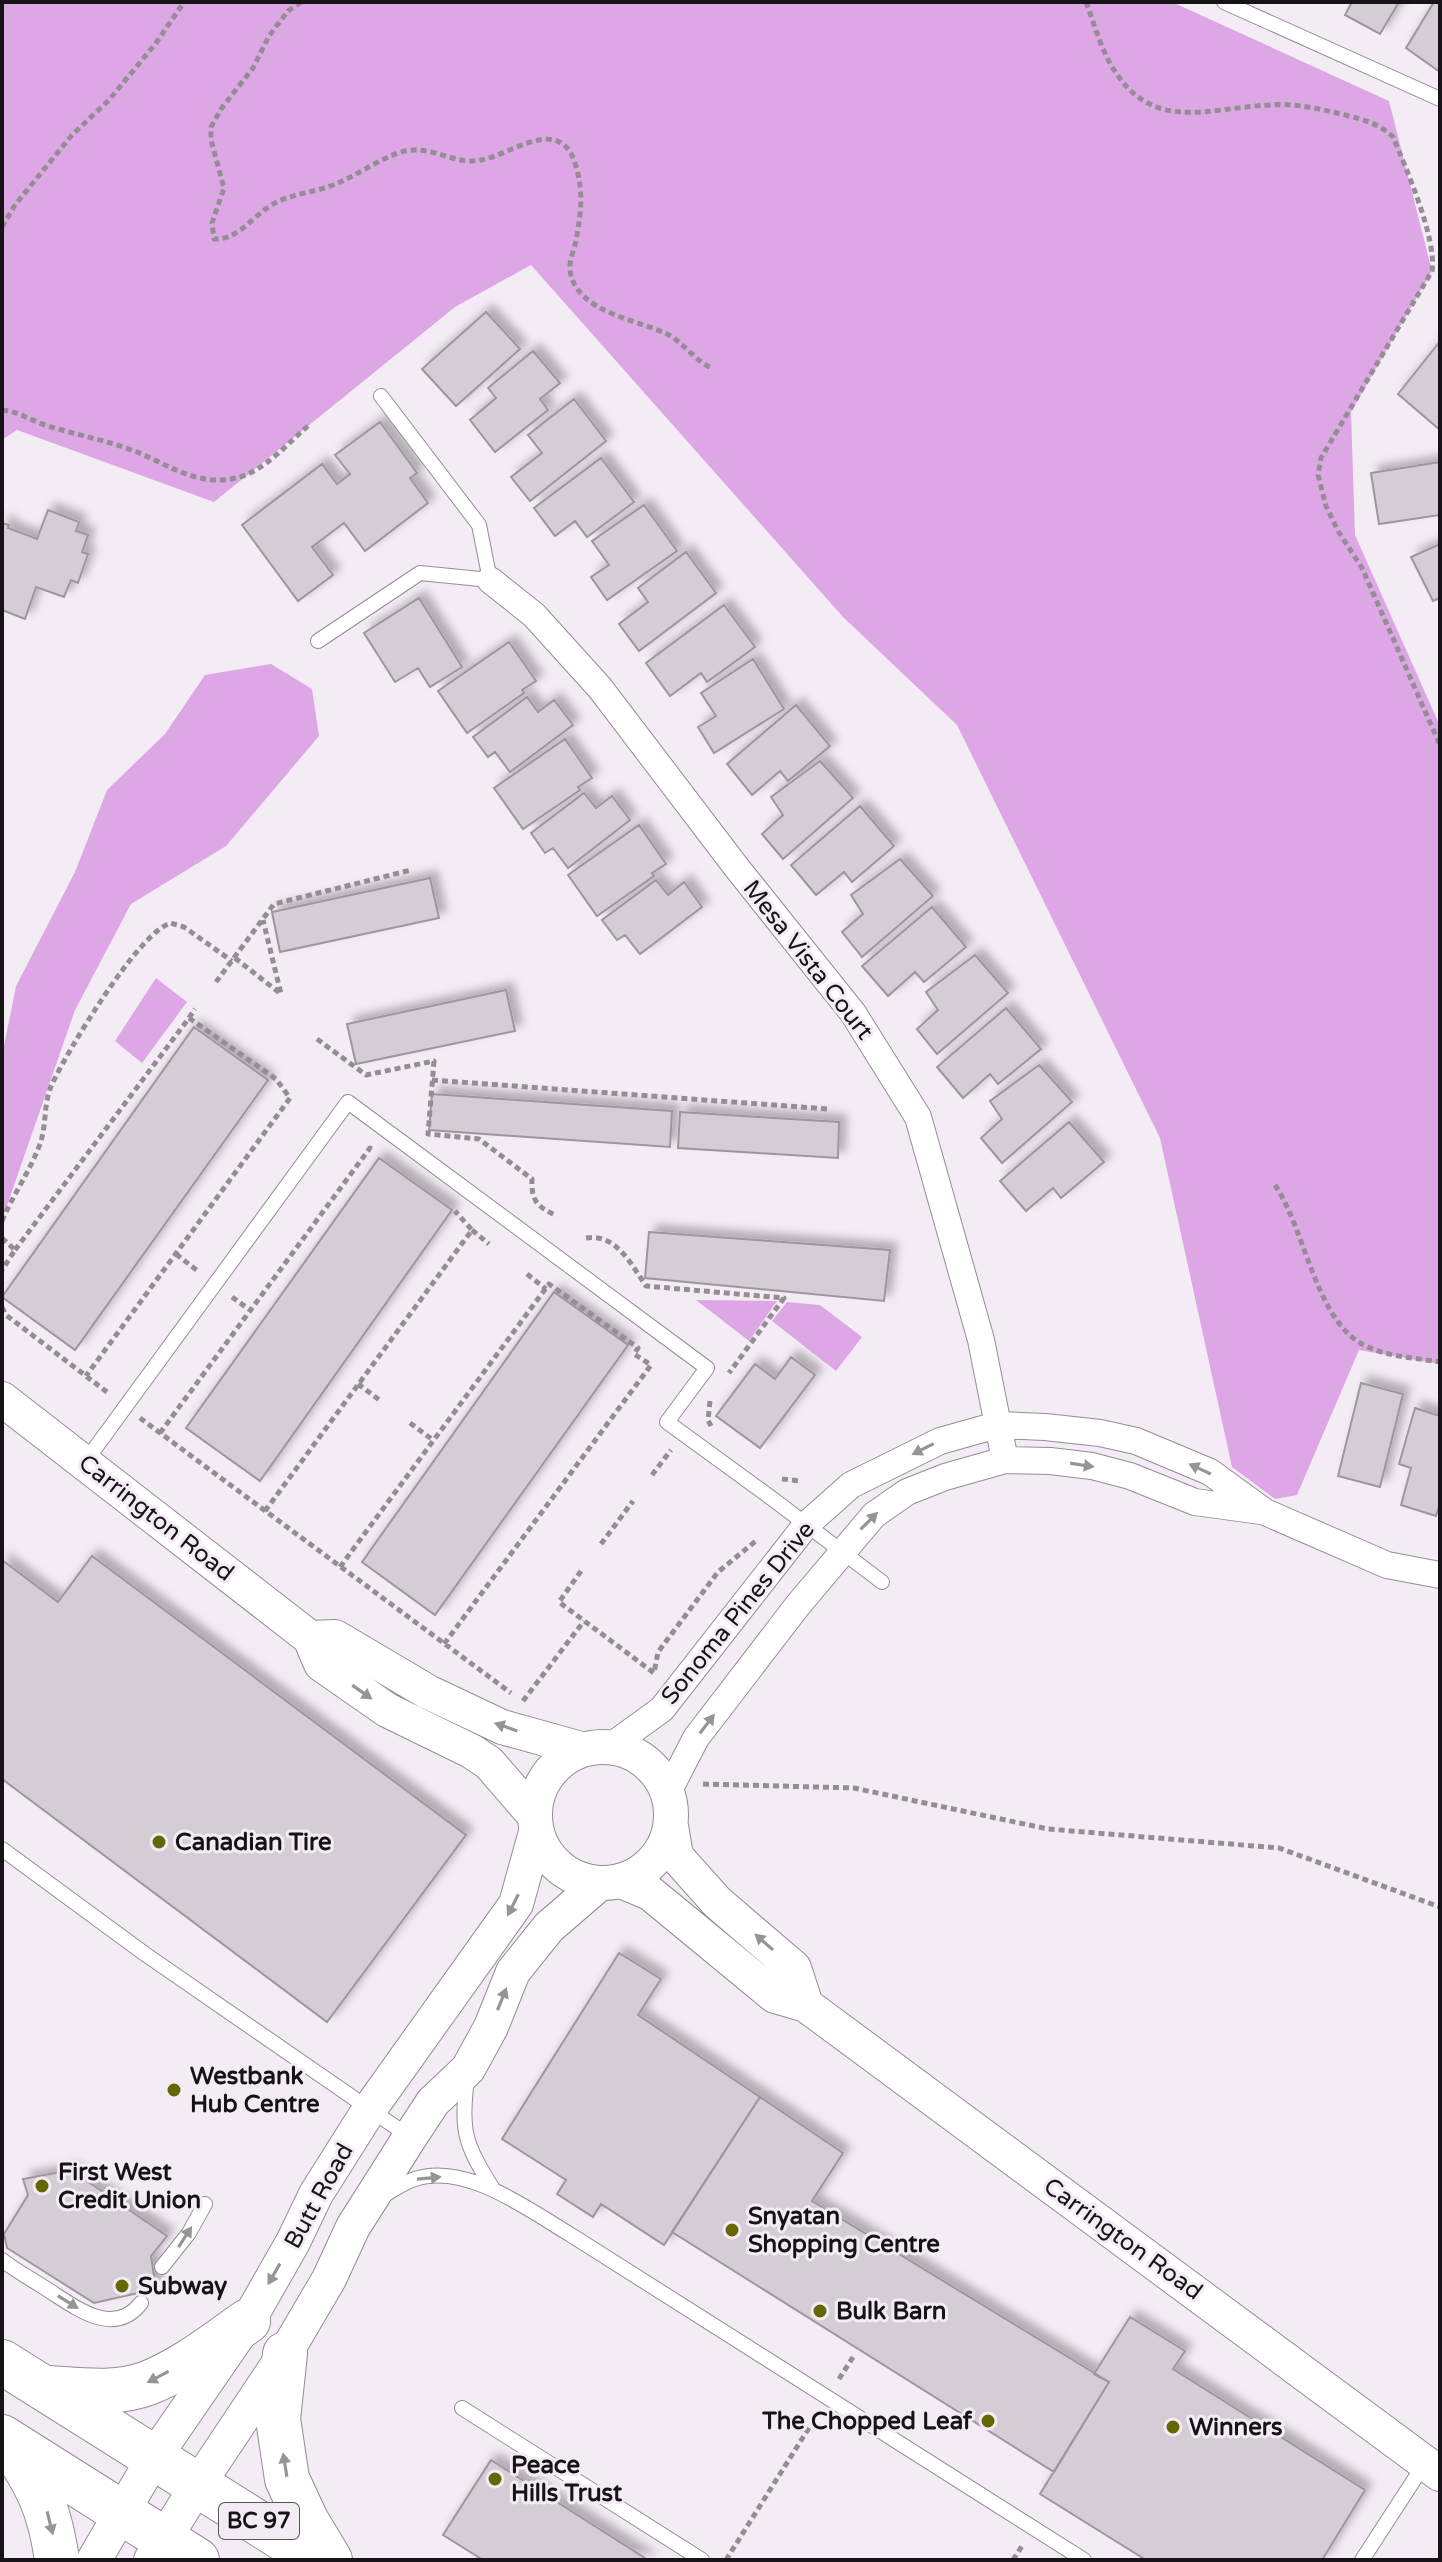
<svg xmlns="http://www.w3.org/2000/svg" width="1442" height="2562" font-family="'Varela Round',sans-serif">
<defs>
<filter id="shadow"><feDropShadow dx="7" dy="-7" stdDeviation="4" flood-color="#0004"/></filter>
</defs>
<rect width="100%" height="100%" fill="#f4ecf5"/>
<!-- green -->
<path fill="#dda7e5" d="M 2,2 L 1172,2 L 1389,101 L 1432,271 L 1351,412 L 1355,535 L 1440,726 L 1440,1364 L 1359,1350 L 1297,1495 L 1275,1499 L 1232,1467 L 1160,1138 L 957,725 L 843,617 L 531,265 L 455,307 L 214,502 L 17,430 L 2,440 Z
M 271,664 L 312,689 L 319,736 L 226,846 L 131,904 L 75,1010 L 2,1220 L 2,1056 L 16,986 L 75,872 L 107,790 L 165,734 L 205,675 Z
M 156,978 L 187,1002 L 142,1063 L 115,1041 Z
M 696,1300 L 777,1301 L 749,1341 Z
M 787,1302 L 820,1305 L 862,1337 L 836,1371 L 772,1321 Z"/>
<!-- building -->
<path fill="#d4cdd5" stroke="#9d969e" stroke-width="2" filter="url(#shadow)" d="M 1352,2 L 1399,2 L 1380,34 L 1345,15 Z
M 1434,2 L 1440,2 L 1440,72 L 1406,48 Z
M 486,312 L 520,349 L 456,406 L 422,369 Z
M 1438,344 L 1440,346 L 1440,430 L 1398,394 Z
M 533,351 L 560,383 L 540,399 L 548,410 L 495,452 L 470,420 L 496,398 L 488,388 Z
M 574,399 L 606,441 L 530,501 L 511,477 L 542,453 L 528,435 Z
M 380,422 L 417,473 L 410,478 L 428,503 L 365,551 L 344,523 L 312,547 L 333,575 L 298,601 L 242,525 L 322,464 L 337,484 L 350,474 L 335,455 Z
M 601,458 L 634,502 L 587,537 L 575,521 L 555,536 L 534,508 Z
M 1440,462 L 1440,515 L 1379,524 L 1371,473 Z
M 644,505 L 677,551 L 607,600 L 591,577 L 609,565 L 592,541 Z
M 48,510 L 79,522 L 76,531 L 88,535 L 82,552 L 88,554 L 78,583 L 71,580 L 64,597 L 36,587 L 25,619 L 2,610 L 2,523 L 9,525 L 8,528 L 37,539 Z
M 1440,544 L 1440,598 L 1433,601 L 1411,557 Z
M 686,552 L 716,593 L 639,651 L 619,624 L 648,602 L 638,588 Z
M 419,598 L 462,667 L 430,687 L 418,668 L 395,682 L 364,633 Z
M 724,605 L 755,647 L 707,682 L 701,673 L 670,696 L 646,663 Z
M 509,642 L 536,681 L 522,690 L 524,693 L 467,733 L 438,691 Z
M 753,659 L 784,709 L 714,753 L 698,727 L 716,716 L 701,693 Z
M 527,697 L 538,712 L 554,700 L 573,725 L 510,772 L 495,752 L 488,757 L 473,737 Z
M 796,705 L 830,746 L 788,781 L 780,771 L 752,795 L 727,764 Z
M 565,739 L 592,778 L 578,787 L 580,790 L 523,829 L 494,788 Z
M 820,761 L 853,798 L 783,859 L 762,834 L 783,815 L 771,797 Z
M 584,793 L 596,808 L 612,796 L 630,820 L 568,868 L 553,848 L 545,853 L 531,833 Z
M 860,806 L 894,846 L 852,882 L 844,872 L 816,895 L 791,865 Z
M 639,825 L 666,864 L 652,873 L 654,876 L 597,916 L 568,875 Z
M 900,859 L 933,896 L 862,957 L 842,932 L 863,914 L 851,895 Z
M 430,878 L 439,918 L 280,952 L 272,912 Z
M 656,880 L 668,895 L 684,882 L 702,907 L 640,954 L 625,935 L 617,940 L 602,920 Z
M 932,907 L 966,947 L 924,982 L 915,972 L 888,996 L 862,966 Z
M 975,955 L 1008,993 L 937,1054 L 917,1029 L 938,1010 L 926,992 Z
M 506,990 L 515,1031 L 356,1064 L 347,1024 Z
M 1006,1008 L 1041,1049 L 998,1084 L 990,1074 L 963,1098 L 937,1067 Z
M 194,1027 L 268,1080 L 75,1350 L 2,1297 Z
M 1039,1065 L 1072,1102 L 1002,1163 L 981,1138 L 1002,1119 L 990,1101 Z
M 432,1094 L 672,1111 L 670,1147 L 429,1130 Z
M 680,1112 L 839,1122 L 838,1158 L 678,1148 Z
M 1069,1122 L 1104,1162 L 1061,1198 L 1053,1188 L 1026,1211 L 1000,1181 Z
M 379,1158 L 452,1210 L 260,1481 L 186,1428 Z
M 649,1232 L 890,1250 L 884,1301 L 645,1278 Z
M 554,1292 L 628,1345 L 435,1615 L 362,1562 Z
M 791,1357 L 815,1375 L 760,1448 L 716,1416 L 755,1364 L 775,1379 Z
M 1361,1383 L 1403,1394 L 1380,1487 L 1338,1476 Z
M 1415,1408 L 1440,1416 L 1440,1503 L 1436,1516 L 1401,1505 L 1411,1468 L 1399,1464 Z
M 92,1556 L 466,1835 L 327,2022 L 2,1779 L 2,1560 L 58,1602 Z
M 619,1953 L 661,1979 L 638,2015 L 760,2097 L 664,2245 L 601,2204 L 593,2217 L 557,2194 L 566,2180 L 502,2139 Z
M 760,2097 L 843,2153 L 812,2201 L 1109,2382 L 1054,2472 L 672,2232 Z
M 71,2170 L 167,2236 L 151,2256 L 156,2289 L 94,2303 L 7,2248 L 4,2234 L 28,2195 L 23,2179 Z
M 1130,2317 L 1185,2351 L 1173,2369 L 1365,2490 L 1322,2560 L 1146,2560 L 1040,2494 L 1109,2382 L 1094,2374 Z
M 491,2460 L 648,2560 L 483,2560 L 443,2535 Z"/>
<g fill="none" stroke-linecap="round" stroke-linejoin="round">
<!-- service casing -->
<g stroke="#948d95" stroke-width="16">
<path id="service" d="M 1224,2 L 1440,99
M 318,641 L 420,573 L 490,580 L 479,525 L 381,396
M 85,1462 L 348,1102 L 707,1368 L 667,1422 L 774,1500 L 882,1582
M 2,1849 L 145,1954 L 410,2137
M 467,2077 C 461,2133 464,2142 493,2189
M 381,2197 C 392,2191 404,2182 415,2179 C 466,2162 529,2210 571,2235 L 1084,2560
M 2,2260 C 15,2270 31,2279 45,2288 C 74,2306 113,2339 141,2303
M 162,2267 L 189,2233 L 205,2204
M 462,2408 L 702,2560
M 1362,2560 L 1425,2463"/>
</g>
<!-- minor casing -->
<g stroke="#948d95" stroke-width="28">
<path id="minor" d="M 490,580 L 534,615 L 600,688 L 737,868 L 853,1013 L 918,1117 L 981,1340 L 1005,1460
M 611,1746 L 662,1709 L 806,1525 L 851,1485 L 940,1441 L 997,1425 L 1045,1427 L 1100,1433 L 1136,1441 L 1210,1472 L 1265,1512 L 1387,1565 L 1440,1575
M 668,1792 L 696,1738 L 798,1605 L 874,1515 L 907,1492 L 945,1477 L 1005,1460 L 1050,1461 L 1092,1466 L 1130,1476 L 1195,1502 L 1261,1511"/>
</g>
<!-- tertiary casing -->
<g stroke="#948d95" stroke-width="36">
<path id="tertiary" d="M 2,1399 L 310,1638 L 321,1664 L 387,1710 L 471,1751 L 489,1763 L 534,1815
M 310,1638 L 335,1637 L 428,1692 L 502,1727 L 581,1749
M535 1815a68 68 0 1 1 136 0a68 68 0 1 1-136 0Z
M 671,1826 L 676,1856 L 717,1902 L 794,1968 L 806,2005
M 621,1881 L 650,1893 L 775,1996 L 806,2005 L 1440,2474
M 94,2560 L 155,2456 L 248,2321 L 293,2242 L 316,2194 L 369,2110 L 516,1904 L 536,1832
M 151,2560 L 199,2483 L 285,2354 L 329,2279 L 353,2227 L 410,2137 L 433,2102 L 468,2069 L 491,2027 L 513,1972 L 549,1927 L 600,1883"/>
</g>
<!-- trunk casing -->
<g stroke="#948d95" stroke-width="46">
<path id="trunk" d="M 285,2354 L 278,2419 L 287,2479 L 306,2520 L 330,2560
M 2,2362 L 317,2560
M 49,2388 C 81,2390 117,2395 148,2383 C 184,2369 216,2343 248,2321
M 2,2437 L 197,2560
M 12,2447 C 39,2487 50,2511 57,2560"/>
</g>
<!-- path -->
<path stroke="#948e94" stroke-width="5" stroke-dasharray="6 4" stroke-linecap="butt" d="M 301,2 L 288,11 L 269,36 L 253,68 L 221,109 L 211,127 L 211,140 L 224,188 L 212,223 L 214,239 C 238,240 252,217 270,206 C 288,194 313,193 333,185 C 356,176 376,161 398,153 C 431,142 452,166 481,160 C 511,155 559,114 575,163 C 584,191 581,213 576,241 C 574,250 569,261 570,270 C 575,312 638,320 667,334 C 683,342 693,359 710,367
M 1086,2 C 1094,23 1100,46 1111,65 C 1151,134 1206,108 1270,105 C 1293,103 1315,108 1337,113 C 1357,118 1378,122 1393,137 C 1406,168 1437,239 1432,271 L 1321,458 L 1318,475 L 1326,506 L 1338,531 L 1362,568 L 1440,745
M 2,227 L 15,205 L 72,135 L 109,100 L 156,43 L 184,2
M 2,410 C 20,412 32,421 48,426 C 74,434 100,439 126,448 C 163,460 194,488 236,478 C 264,472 289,442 310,424
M 235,958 L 281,994 L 263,920
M 216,982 L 274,904 L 411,870
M 189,1018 L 195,1009
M 317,1039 L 366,1075 L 434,1061 L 428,1134 L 479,1139 L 532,1179 C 531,1202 538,1207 557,1216
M 432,1080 L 828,1109
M 1275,1185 C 1307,1233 1316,1325 1368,1347 C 1390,1357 1416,1358 1440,1362
M 2,1221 C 13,1195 30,1171 40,1144 C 47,1124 43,1104 52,1084 C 67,1052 139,931 171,923 L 184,927 L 232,961
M 472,1230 L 489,1244
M 2,1238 L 15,1250 L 2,1270
M 586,1238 C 616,1233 631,1264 646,1286 L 784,1298 L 729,1373
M 15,1250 L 189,1018 L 276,1079 L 290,1098 L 86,1376
M 176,1254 L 199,1272
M 527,1274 L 546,1289
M 232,1297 L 250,1310
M 2,1307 L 6,1315 L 107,1392
M 358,1384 L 382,1402
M 710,1401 L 708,1420 L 711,1426
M 140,1418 L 511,1693
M 410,1423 L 433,1440
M 160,1433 L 370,1148 L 373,1150
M 652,1475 L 671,1450
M 782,1479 L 801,1481
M 265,1511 L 472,1230 L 455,1211
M 601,1544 L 633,1501
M 340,1567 L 549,1284 L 638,1348 L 634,1354 L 651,1365 L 444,1644
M 581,1571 L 559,1602 L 654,1673 L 658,1652 L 718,1572 L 757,1540
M 523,1701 L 584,1621
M 703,1784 L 854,1788 L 1048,1829 L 1279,1848 L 1440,1907
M 839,2379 L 853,2357
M 726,2560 L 817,2415
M 1013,2560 L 1022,2546"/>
<!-- service -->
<use href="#service" stroke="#fff" stroke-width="14"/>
<!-- minor -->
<use href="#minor" stroke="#fff" stroke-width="26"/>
<!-- tertiary -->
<use href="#tertiary" stroke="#fff" stroke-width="34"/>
<!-- trunk -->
<use href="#trunk" stroke="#fff" stroke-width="44"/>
</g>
<!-- one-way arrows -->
<defs><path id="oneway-solid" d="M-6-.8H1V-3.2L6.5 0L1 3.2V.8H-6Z" transform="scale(2)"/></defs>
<g fill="#969596">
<use href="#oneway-solid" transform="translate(923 1449) rotate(153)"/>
<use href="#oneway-solid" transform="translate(1082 1465) rotate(9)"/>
<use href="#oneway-solid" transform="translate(1200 1469) rotate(-155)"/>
<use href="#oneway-solid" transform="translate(869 1521) rotate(-45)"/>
<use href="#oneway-solid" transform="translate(362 1692) rotate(35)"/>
<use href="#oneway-solid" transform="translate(707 1724) rotate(-53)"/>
<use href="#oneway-solid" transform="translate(506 1727) rotate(-161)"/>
<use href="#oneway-solid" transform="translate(513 1905) rotate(117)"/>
<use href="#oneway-solid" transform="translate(764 1942) rotate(-139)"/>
<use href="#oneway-solid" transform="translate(502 1999) rotate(-68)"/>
<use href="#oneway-solid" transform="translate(429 2178) rotate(-5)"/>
<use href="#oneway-solid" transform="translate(185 2237) rotate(-57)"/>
<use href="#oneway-solid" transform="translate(274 2274) rotate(120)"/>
<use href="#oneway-solid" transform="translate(68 2302) rotate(32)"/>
<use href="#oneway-solid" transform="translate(158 2377) rotate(152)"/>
<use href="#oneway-solid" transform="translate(285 2465) rotate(-99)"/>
<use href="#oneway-solid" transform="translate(50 2523) rotate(76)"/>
</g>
<!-- markers -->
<g fill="#646704" stroke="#f4ecf5" stroke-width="3">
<circle cx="159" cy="1842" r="8"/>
<circle cx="174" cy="2090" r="8"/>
<circle cx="42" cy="2186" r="8"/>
<circle cx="732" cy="2230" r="8"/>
<circle cx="122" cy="2286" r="8"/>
<circle cx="820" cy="2311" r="8"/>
<circle cx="988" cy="2421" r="8"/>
<circle cx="1173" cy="2427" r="8"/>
<circle cx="495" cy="2479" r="8"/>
</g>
<g text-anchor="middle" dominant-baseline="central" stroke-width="6" stroke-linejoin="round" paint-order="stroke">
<!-- shield labels -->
<rect fill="#f4ecf5" stroke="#595459" stroke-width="2" x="219" y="2503" width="80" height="36" rx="6"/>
<g font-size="22" font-weight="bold" fill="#161316">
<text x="259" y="2521">BC 97</text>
</g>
<!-- street labels -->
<g font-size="24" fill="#161316" stroke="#f4ecf5">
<text transform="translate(808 960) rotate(52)">Mesa Vista Court</text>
<text transform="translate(156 1518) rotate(38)">Carrington Road</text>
<text transform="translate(738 1613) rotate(-51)">Sonoma Pines Drive</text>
<text transform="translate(319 2196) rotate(-61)">Butt Road</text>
<text transform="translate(1123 2239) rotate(36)">Carrington Road</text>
</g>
<!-- poi labels -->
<g font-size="24" font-weight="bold" fill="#161316" stroke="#f4ecf5" text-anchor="start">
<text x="175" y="1842">Canadian Tire</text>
<text x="190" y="2076">Westbank<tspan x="190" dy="28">Hub Centre</tspan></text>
<text x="58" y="2172">First West<tspan x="58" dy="28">Credit Union</tspan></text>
<text x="748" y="2216">Snyatan<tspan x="748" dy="28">Shopping Centre</tspan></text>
<text x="138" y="2286">Subway</text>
<text x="836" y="2311">Bulk Barn</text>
<text x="972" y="2421" text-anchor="end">The Chopped Leaf</text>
<text x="1189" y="2427">Winners</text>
<text x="511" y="2465">Peace<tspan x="511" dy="28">Hills Trust</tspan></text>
</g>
</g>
<!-- border -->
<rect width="1442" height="2562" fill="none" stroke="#161316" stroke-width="8"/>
</svg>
